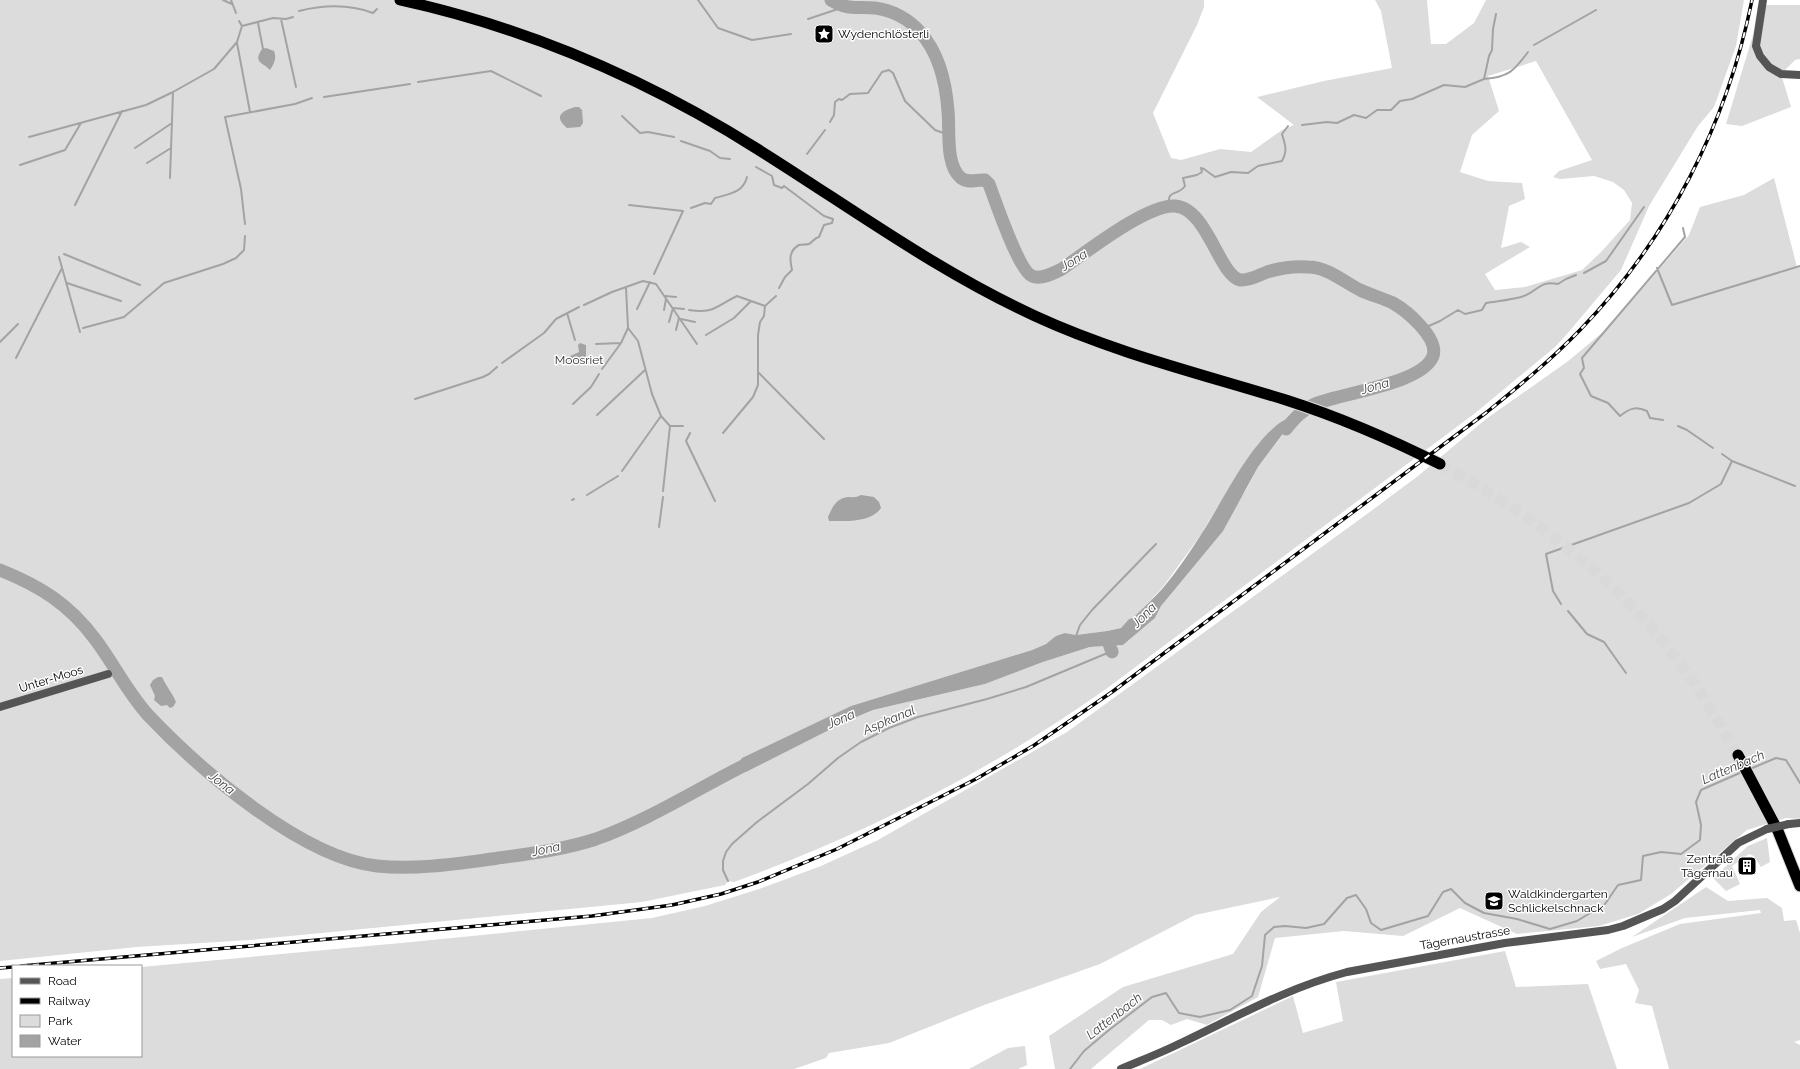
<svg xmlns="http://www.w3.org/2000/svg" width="1800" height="1069" font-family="Raleway,sans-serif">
<rect width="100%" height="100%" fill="#fff"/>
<!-- green -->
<path fill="#dcdcdc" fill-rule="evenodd" d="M 0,0 L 1204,0 L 1204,7 L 1197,25 L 1153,113 L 1171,158 L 1181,160 L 1220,149 L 1251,152 L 1282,130 L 1294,125 L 1257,97 L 1324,81 L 1392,68 L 1381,11 L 1375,0 L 1427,0 L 1431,44 L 1446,44 L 1474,23 L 1486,0 L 1744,0 L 1736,46 L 1714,107 L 1698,126 L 1649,206 L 1621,270 L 1567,334 L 1555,347 L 1474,414 L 1106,689 C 992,770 865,834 734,882 L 728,881 L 725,885 L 642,902 L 250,940 L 137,947 L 0,961 ZM 1536,61 L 1592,160 L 1559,171 L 1553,177 L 1560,179 L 1594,176 L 1613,182 L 1624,190 L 1632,203 L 1630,220 L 1601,252 L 1582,270 L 1525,287 L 1495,290 L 1485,274 L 1530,247 L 1521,242 L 1501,248 L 1509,206 L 1525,199 L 1522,183 L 1488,181 L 1460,172 L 1472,135 L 1499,111 L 1488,76 ZM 1297,416 L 1258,467 L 1246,490 L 1161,606 L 1155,618 L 1123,645 L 1090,647 L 1043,662 L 985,684 L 873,710 L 847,721 L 746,772 L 802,730 L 851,706 L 1032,650 L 1046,644 L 1065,633 L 1076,635 L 1107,631 L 1121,628 L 1129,619 L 1133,619 L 1163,587 L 1202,533 L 1231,485 L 1259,443 Z
M 1758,5 L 1800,5 L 1800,59 L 1795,60 L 1781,74 L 1791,107 L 1742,126 L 1726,124 L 1753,35 Z
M 1774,178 L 1797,267 L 1800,266 L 1800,819 L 1786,818 L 1747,830 L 1671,894 L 1638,914 L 1599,926 L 1517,934 L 1460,908 L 1403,936 L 1344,931 L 1275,938 L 1258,997 L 1207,1025 L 1187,1019 L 1171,1025 L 1162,1020 L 1149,1020 L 1091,1069 L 1055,1069 L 1049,1036 L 1123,987 L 1233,954 L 1261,912 L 1280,897 L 1195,915 L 1100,964 L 984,1005 L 889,1043 L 829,1053 L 826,1058 L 794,1069 L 0,1069 L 0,979 L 13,978 L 13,1056 L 141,1056 L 141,967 L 401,943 L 652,918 L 705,906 L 759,889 L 821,866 L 878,840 L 1067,732 L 1367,514 L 1418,476 L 1486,419 L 1567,362 L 1603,332 L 1620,314 L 1689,235 L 1700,207 L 1744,195 Z
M 1767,838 L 1770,862 L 1761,867 L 1754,856 L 1749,854 L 1732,866 L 1740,884 L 1726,891 L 1713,878 L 1748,846 Z
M 1706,887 L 1728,901 L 1767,898 L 1782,908 L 1784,921 L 1796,920 L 1800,933 L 1800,1040 L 1794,1042 L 1800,1045 L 1800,1069 L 1669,1069 L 1652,1006 L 1635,1003 L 1639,990 L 1626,964 L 1600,969 L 1596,961 L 1622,948 L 1680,924 L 1761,913 L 1760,910 L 1685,918 L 1632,937 Z
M 1505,951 L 1516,987 L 1588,984 L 1617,1069 L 1140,1069 L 1293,996 L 1303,1033 L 1343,1021 L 1336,982 Z
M 1025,1046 L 1027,1065 L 1018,1069 L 969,1069 L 1008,1048 Z"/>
<!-- water -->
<path fill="#a3a3a3" d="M 266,48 L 274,51 C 277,58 274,64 270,70 C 262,62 253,63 262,49 Z
M 575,107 L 579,107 L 582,110 L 583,123 L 580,127 L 567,128 C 553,116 562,111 575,107 Z
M 580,343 L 586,345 L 586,357 L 576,361 L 569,361 L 568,357 L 579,352 L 578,345 Z
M 1297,415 L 1258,467 L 1223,531 L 1161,606 L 1155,618 L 1123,645 L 1090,647 L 1043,662 L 985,684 L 873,710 L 847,721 L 746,772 L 732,772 L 742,758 L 851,706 L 1032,650 L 1046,644 L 1056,636 L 1065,633 L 1076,635 L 1107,631 L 1121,628 L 1129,619 L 1133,618 C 1143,608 1154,598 1163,588 C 1177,571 1190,552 1202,533 C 1223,502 1258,423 1297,415 Z
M 861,495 L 874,497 L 879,502 L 881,508 C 871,523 845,521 829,521 L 828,517 C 832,508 836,498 848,497 C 853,497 856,498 861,495 Z
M 158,677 L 162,677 C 166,686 173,694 176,702 L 173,707 L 170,708 L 167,705 L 161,706 L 154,700 L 155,696 L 150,685 L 153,680 Z"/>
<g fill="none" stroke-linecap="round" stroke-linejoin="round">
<!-- stream -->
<path stroke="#a3a3a3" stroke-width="2" d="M 223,0 L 232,4
M 231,0 L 236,13
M 698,0 L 718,28 L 752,40 L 791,34
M 299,11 C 323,5 349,4 373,13 L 377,9
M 281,19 L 296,87
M 808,19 L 844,7
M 239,21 L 242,26 L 273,18 L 286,19 L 293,17
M 258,23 L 263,49
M 237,43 L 250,112
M 1534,45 L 1596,10
M 1484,79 C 1509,77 1514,71 1528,52
M 418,82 L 491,71 L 541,96
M 324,97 L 410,84
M 622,116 L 640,133 L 648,132 L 674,137
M 830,122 L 834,115 L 835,102 L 839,99 L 842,100 L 850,94 L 868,93 L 882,72 L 889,70 L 893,73 L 905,101 L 935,130 L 949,135
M 1302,125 L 1327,122 L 1337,123 L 1354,115 L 1366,118 L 1377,110 L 1391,110 L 1400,101 L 1412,99 L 1444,85 L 1465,87 L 1484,79 L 1489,56 L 1492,50 L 1493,29 L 1496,14
M 29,137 L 146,105 L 173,92 L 214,69 L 237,42 L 242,26
M 681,141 L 710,151 L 720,158 L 730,159
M 135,148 L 172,123
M 807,154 L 825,130
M 147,163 L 171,148
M 20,165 L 65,150 L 81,123
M 756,167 L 772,176 L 774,185 L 782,188 L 784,186
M 170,178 L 173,92
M 75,205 L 122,111
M 629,205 L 683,211 L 654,274
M 1169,206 C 1167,188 1177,197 1185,186 L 1183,178 L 1197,175 L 1202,172 L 1201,168 L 1204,169 L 1215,177 L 1231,172 L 1248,173 L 1258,166 L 1282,161 C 1288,150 1285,145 1282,134 L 1288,126
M 691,208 L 705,203 L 711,204 L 715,198 C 729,194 743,193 747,177
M 245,224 L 241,189 L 225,117 L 295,104 L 312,98
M 64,254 L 140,285
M 59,257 L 80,332
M 1657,268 L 1672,305 L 1800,266
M 1584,273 L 1606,261 L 1644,207
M 67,283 L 121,301
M 626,288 L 628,328 L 638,341 L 652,394 L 661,416 L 670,426 L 663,491
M 779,288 L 785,277 L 792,270 C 790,261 788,251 799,245 C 802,244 806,245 809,244 C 813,242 814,238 819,237 L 824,225 L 832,223 L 833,219 L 824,216 L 784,186
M 665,296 L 676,297
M 584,305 L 612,292 L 643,281 L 656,284 L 697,344
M 637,309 L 650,282
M 664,310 L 666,299
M 689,310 C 714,314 716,306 737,296 L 765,306
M 567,313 L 575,340
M 681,319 L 695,322
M 669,322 L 673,308 L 684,309
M 83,328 L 124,317 L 164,283 L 223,264 L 236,258 L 244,250 L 245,236
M 1422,329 L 1440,321 L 1458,310 L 1465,314 L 1482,310 L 1486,303 C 1498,301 1512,300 1524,296 C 1538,291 1540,280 1558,284 L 1566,279 L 1576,275
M 676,330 L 679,318
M 706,335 L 734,318 L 751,301
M 0,342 L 18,324
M 596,344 L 621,343
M 16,358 L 62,268
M 502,363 L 544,333 L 556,319 L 579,307
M 602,369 L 621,343 L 628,328
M 758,372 L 824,439
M 415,399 L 483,377 L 489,374 L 497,367
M 573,404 L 591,387 L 599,374
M 597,415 L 645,370
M 1663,420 L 1650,418 L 1647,411 C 1636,406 1630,408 1620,416 L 1608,403 L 1591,396 L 1580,374 L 1584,368 L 1582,358 L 1685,237 L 1683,228
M 670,426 L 683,426
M 1678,426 L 1687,430 L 1713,448
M 690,433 L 686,441 L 715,501
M 723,433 L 753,397 L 758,385 L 758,335 L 760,322 L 764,316 L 765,306 L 776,296
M 1722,454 L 1732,461 L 1795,486
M 622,471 L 661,416
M 587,495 L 618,476
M 572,500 L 574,499
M 659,527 L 663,497
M 1561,604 L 1553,591 L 1546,554 L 1689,503 L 1721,484 L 1732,461
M 1568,611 L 1587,634 L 1604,642 L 1626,673
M 1076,636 L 1080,625 L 1092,610 L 1156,544
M 1750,769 L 1776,758 L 1786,760 L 1800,783
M 728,881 L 723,870 L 723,861 L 726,852 L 732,844 L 757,822 L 808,784 L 838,758 L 861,742 L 889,728 L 918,717 L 987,699 L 1026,687 L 1117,649
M 1070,1069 L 1084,1051 L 1109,1030 L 1152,997 L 1166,993 L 1179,1013 L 1200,1017 L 1230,1010 L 1252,996 L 1262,966 L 1265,935 L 1274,927 L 1285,926 L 1306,928 L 1324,924 L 1347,898 L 1356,895 L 1366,909 L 1371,923 L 1381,930 L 1428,916 L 1443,892 L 1451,889 L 1465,903 L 1484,913 L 1517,919 L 1550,929 L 1577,921 L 1605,904 L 1618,885 L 1641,880 L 1643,856 L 1661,852 L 1681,854 L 1700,840 L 1701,825 L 1696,802 L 1701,790 L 1742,772"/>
<!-- river -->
<path stroke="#a3a3a3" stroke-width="13" d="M 831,0 C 850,11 855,6 875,8 C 892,10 909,19 920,32 C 939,53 946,83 948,111 C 950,130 945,165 961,178 C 969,184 976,179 985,180 L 989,184 C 995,200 1019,271 1032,276 C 1041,280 1054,273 1062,269 C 1085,253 1147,204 1175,206 C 1207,208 1219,275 1240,280 C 1250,281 1259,275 1267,272 C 1280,268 1295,266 1308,267 C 1327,267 1344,282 1360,290 C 1371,295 1382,298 1393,303 C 1407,311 1439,338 1433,356 C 1423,384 1341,393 1315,404 C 1302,410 1294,419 1286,429
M 0,570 C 40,586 69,604 95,639 C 114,664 127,692 148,715 C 199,769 302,858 377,866 C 415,870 455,864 492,859 C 526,854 563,850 596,839 C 649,820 697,789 747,764
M 1107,638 L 1112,652"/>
<!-- trunk-tunnel -->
<path stroke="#d9d9d9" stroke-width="11" stroke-dasharray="11 5.5" stroke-linecap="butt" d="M 1440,464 C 1537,517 1622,583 1687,673 C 1706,699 1721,728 1738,755"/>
<!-- trunk casing -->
<g stroke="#dbdbdb" stroke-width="13">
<path id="trunk" d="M 400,0 C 528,28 648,80 759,150 C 850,207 937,271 1035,316 C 1115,353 1202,374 1286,400 C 1339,417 1390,439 1440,464
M 1738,755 L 1778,831 L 1800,886"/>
</g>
<!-- minor -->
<path stroke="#555" stroke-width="8" d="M 1763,0 L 1756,46 L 1760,56 L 1769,67 L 1781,74 L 1800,75
M 0,707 L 108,674"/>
<!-- tertiary -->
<path stroke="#555" stroke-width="8" d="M 1789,824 L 1800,823
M 1121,1069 C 1142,1060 1163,1052 1183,1042 C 1238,1016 1287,988 1347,972 L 1505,943 L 1608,930 L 1623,926 L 1663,909 L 1675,901 L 1738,843 L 1767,829"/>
<!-- trunk -->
<use href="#trunk" stroke="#000" stroke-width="11"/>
<!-- rail casing -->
<g stroke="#000" stroke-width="3.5">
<path id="rail" d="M 21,966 L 592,916 L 672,905 L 721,894 L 758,882 L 837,849 L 976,779 L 1033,746 L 1112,692 L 1487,412 C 1519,386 1551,360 1580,330 C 1668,239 1727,124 1752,0
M 0,968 L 13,967"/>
</g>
<!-- rail -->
<use href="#rail" stroke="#fff" stroke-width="2" stroke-dasharray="6" stroke-linecap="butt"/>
<!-- tertiary-bridge -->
<path stroke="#555" stroke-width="8" d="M 1767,829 L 1789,824"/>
</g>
<!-- icons -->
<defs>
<g id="sight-square" transform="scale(1)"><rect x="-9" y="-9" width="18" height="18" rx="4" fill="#000" stroke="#fff"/><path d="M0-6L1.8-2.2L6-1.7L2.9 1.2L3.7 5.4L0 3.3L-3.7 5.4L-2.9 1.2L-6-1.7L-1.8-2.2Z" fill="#fff"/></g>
<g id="building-square" transform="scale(1)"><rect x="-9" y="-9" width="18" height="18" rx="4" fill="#000" stroke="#fff"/><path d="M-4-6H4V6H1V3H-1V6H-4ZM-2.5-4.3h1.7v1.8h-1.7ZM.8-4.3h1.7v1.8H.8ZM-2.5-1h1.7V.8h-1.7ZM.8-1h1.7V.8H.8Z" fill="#fff"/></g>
<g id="school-square" transform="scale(1)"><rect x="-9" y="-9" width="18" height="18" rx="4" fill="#000" stroke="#fff"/><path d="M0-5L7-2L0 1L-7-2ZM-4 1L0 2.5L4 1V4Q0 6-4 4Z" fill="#fff"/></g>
</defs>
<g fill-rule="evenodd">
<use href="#sight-square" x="824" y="34"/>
<use href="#building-square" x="1747" y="866"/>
<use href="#school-square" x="1494" y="901"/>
</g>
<g text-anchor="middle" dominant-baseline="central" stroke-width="3" stroke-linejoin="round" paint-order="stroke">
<!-- poi labels -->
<g font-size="12" fill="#000" stroke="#fff" text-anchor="start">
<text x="838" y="34">Wydenchlösterli</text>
<text x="1733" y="859" text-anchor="end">Zentrale<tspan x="1733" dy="14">Tägernau</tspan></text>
<text x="1508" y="894">Waldkindergarten<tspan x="1508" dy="14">Schlickelschnack</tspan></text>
</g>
<!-- park labels -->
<g font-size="12" fill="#333" stroke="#fff">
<text x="579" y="360">Moosriet</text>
</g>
<!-- street labels -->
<g font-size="12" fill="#000" stroke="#fff">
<text transform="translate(51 679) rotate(-17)">Unter-Moos</text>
<text transform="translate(1465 938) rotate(-10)">Tägernaustrasse</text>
</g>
<!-- water labels -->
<g font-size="13" font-style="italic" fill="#444" stroke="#fff">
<text transform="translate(1074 260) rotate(-32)">Jona</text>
<text transform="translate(1375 386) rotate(-16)">Jona</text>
<text transform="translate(1144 615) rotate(-46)">Jona</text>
<text transform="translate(841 719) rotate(-23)">Jona</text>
<text transform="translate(889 720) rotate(-23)">Aspkanal</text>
<text transform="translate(1733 767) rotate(-23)">Lattenbach</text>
<text transform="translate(222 783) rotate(38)">Jona</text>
<text transform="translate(546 849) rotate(-12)">Jona</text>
<text transform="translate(1114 1016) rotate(-38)">Lattenbach</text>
</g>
</g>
<!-- legend -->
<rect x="12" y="965" width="130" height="92" fill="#ffffff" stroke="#999999"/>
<rect x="20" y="978" width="20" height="6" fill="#555555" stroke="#999999"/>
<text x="48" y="985" font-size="12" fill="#000000">Road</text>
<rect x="20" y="998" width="20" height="6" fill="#000000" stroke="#999999"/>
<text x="48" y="1005" font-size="12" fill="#000000">Railway</text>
<rect x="20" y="1015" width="20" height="12" fill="#dcdcdc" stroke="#999999"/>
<text x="48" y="1025" font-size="12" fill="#000000">Park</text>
<rect x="20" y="1035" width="20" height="12" fill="#a3a3a3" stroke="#999999"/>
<text x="48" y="1045" font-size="12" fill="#000000">Water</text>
</svg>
